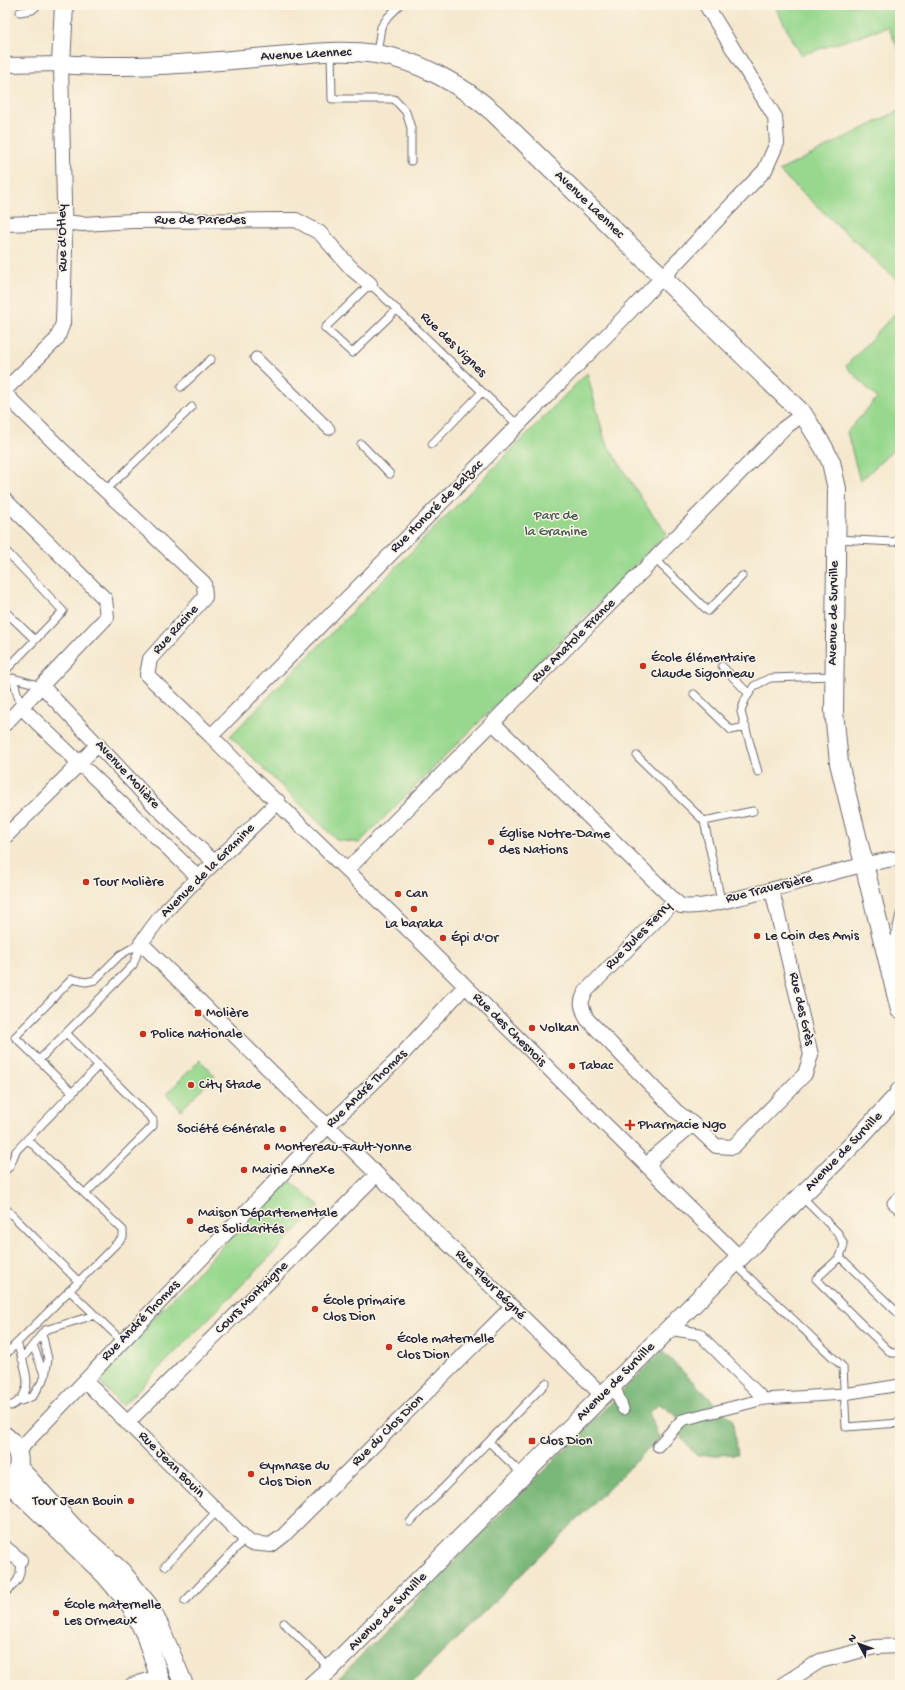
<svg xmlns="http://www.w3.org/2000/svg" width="905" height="1690" font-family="'Gochi Hand',sans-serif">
<rect width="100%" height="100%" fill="#fcf5e5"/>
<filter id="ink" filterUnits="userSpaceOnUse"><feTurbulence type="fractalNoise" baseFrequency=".025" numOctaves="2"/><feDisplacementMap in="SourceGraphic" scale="8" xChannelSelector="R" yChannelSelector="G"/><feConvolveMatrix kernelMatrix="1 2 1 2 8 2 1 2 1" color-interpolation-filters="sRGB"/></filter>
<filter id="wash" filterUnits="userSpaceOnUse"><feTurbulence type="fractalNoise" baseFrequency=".012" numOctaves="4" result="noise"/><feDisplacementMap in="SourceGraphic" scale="16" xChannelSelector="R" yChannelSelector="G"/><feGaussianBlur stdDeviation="0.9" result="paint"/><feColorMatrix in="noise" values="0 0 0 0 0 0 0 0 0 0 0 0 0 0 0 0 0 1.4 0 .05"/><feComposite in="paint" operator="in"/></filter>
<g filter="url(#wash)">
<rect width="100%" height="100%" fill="#f5e8cf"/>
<!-- green -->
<path fill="#98d88e" stroke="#5d7d64" d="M 774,5 L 900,5 L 900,52 L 888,27 L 801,55 Z
M 900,110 L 900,283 L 779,171 Z
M 900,308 L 900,444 L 860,481 L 847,432 L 877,398 L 846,366 Z
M 587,373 L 605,441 L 647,507 L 667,533 L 359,843 L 337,840 L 230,736 Z
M 200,1060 L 215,1076 L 181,1110 L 166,1094 Z
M 287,1179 L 320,1206 L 122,1406 L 96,1378 Z"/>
<!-- forest -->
<path fill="#7ab879" stroke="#4e6d5a" d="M 662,1351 L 732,1420 L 738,1454 L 697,1456 L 681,1438 L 677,1416 L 659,1404 L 649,1413 L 659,1438 L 410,1685 L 332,1685 Z"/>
</g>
<g filter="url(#ink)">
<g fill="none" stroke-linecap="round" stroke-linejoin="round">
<!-- service casing -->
<g stroke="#6c676f" stroke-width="9">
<path id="service" d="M 20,12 L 32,10 L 38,5
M 331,52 L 332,99 L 394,99 L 406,112 L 411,128 L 411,161
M 377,53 L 381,27 L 388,17 L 400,5
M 397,309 L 352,353 L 325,328 L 370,284 C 419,330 467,379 518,425
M 181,387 L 211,359
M 361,444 L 390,474
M 432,444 L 482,392
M 105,491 L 192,407
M 837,539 L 893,542 L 900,539
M 5,550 L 63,611 L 5,671
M 655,559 L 708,611 L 742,576
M 5,611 L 35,640
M 722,666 L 749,694
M 694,694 L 731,730 L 746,727
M 21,707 L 13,678 L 42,686
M 637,756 L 704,821 L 753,811
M 758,772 L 741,712 L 745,700 L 754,686 L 770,678 L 834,676
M 704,821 L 721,901
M 891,954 L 900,914
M 39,1060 L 66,1033
M 73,1093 L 15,1037 L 72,979 L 86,982 L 95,980 L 120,955 L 141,943
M 5,1171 L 10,1166 L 16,1151 L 99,1065
M 85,1194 L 153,1126 L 153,1120 L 66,1033 L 133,965 L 141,943
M 801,1196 L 838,1233 L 844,1245 L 840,1257 L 900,1315
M 5,1208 L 78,1281
M 840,1257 L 816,1279 L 891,1353 L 900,1353
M 734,1263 L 843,1367 L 846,1427 L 899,1423
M 69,1290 L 122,1341
M 42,1333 L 48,1359 L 45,1377
M 5,1355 L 123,1237 L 123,1230 L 27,1139
M 22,1359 L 33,1345
M 21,1401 L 33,1396 L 45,1377 L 33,1345 L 45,1330 L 95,1315
M 5,1403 L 11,1406 C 38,1392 24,1366 17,1343
M 489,1442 L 523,1475
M 410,1522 L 546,1383
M 165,1566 L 217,1511
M 5,1593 C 18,1582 22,1577 20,1560
M 185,1601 L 245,1539
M 284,1623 L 321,1659 L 329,1670"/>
</g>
<!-- pedestrian casing -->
<g stroke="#6c676f" stroke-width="13">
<path id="pedestrian" d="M 256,358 L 329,429
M 900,1196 L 893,1203 L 900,1209
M 669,1329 L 699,1334 L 764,1399 L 844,1394 L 900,1385
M 614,1385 L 623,1409
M 899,1423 L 900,1423
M 658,1446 L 682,1420 L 764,1399"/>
</g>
<!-- minor casing -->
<g stroke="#6c676f" stroke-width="16">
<path id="minor" d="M 5,65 L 61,64 L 65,249 L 63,323 L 57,339 L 5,390
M 5,224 L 64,222 L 83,224 L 132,221 L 296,220 L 320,233 L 352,269 L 370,284
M 5,394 L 60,448 L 204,583 L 205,597 L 150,659 L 147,675 L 211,736 L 253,779 L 425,946 L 740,1258
M 5,500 L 105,599 L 107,617 L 5,724
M 42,686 L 156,807 L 214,862
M 21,707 L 198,877
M 493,723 L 675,901 L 587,990 C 579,1002 581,1006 587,1019 L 676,1111 L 693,1124 L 716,1146 L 733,1147 L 805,1074 L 811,1055 L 772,890
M 211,736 L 611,331 L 765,170 L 777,143 L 775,117 L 706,5
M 278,801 C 241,840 199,874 163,914 C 155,923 148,934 141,943 L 313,1113 L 328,1126 L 603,1396
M 5,837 L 79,764 L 98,744
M 347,870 L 783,429 L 803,414
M 675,901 L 681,906 C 700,908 720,902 738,898 C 792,886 845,866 900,858
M 649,1168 L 654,1157 L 693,1124
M 85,1381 L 250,1543 L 271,1545 L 283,1536 L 512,1307
M 127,1423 L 377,1174
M 18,1451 L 328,1126 L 397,1060 L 465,986
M 5,1548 L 20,1560
M 132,1685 L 159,1677
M 782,1685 L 820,1661 L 875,1647 L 900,1646"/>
</g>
<!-- tertiary casing -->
<g stroke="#6c676f" stroke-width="20">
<path id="tertiary" d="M 64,5 L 61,64 C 126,69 190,64 255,58 C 295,55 336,48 376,54 C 418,60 462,85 494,113 L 803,414 L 824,448 L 831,462 L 837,489 L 834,711 L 839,763 L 900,1010
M 5,1436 C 19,1446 23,1464 14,1478
M 19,1468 L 76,1530 L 122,1572 L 149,1606 L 160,1627 L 184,1685
M 10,1484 L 105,1575 L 131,1606 L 145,1634 L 162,1685
M 312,1685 L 329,1670 L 854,1143 L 897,1096 L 900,1091"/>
</g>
<!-- service -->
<use href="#service" stroke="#fff" stroke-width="7"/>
<!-- pedestrian -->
<use href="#pedestrian" stroke="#fff" stroke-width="11"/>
<!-- minor -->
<use href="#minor" stroke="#fff" stroke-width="14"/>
<!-- tertiary -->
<use href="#tertiary" stroke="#fff" stroke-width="18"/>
</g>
</g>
<!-- markers -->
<g fill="#c8321e" stroke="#fcf5e5" stroke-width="1.5">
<circle cx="643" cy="666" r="4"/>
<circle cx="491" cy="842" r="4"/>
<circle cx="86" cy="882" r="4"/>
<circle cx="398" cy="894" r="4"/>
<circle cx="414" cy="909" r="4"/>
<circle cx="757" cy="936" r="4"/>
<circle cx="443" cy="938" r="4"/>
<rect x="194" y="1009" width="8" height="8" rx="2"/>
<circle cx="532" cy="1028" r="4"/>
<circle cx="143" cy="1034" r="4"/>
<circle cx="572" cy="1066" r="4"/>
<circle cx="191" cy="1085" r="4"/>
<path d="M628 1119h4v4h4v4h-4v4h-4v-4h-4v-4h4z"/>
<circle cx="283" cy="1129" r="4"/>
<circle cx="267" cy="1147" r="4"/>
<circle cx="244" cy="1170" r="4"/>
<circle cx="190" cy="1221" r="4"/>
<circle cx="315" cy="1309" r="4"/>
<circle cx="389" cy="1347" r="4"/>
<rect x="528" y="1437" width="8" height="8" rx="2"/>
<circle cx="251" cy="1474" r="4"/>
<circle cx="131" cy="1501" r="4"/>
<circle cx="56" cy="1613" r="4"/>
</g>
<g text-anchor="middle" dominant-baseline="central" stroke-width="3" stroke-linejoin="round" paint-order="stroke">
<!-- street labels -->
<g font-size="14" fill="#22223b" stroke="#fcf5e5">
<text transform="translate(306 55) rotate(-3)">Avenue Laennec</text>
<text transform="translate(589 205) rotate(44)">Avenue Laennec</text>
<text x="200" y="220">Rue de Paredes</text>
<text transform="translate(63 238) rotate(-91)">Rue d'Otley</text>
<text transform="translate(453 345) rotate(44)">Rue des Vignes</text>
<text transform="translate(437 507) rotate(-45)">Rue Honoré de Balzac</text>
<text transform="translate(834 613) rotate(-89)">Avenue de Surville</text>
<text transform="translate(176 630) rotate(-48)">Rue Racine</text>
<text transform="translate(574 641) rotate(-45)">Rue Anatole France</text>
<text transform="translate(127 775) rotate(47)">Avenue Molière</text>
<text transform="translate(208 871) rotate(-45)">Avenue de la Gramine</text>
<text transform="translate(769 889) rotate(-14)">Rue Traversière</text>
<text transform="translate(639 936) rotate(-46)">Rue Jules Ferry</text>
<text transform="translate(801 1009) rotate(77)">Rue des Grès</text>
<text transform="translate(509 1030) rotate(45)">Rue des Chesnois</text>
<text transform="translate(367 1089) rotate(-44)">Rue André Thomas</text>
<text transform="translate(844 1152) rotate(-46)">Avenue de Surville</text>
<text transform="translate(490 1285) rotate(45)">Rue Fleur Bégné</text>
<text transform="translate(252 1298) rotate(-45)">Cours Montaigne</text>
<text transform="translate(141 1321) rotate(-46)">Rue André Thomas</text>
<text transform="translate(616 1382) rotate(-45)">Avenue de Surville</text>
<text transform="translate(388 1431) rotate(-45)">Rue du Clos Dion</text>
<text transform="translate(171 1465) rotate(45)">Rue Jean Bouin</text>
<text transform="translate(388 1612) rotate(-45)">Avenue de Surville</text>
</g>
<!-- park labels -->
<g font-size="14" fill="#455954" stroke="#fcf5e5">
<text x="556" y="516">Parc de<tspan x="556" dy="16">la Gramine</tspan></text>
</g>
<!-- poi labels -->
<g font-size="14" fill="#22223b" stroke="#fcf5e5" text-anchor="start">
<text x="651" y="658">École élémentaire<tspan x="651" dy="16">Claude Sigonneau</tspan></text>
<text x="499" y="834">Église Notre-Dame<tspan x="499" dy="16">des Nations</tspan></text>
<text x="94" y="882">Tour Molière</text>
<text x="406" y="894">Can</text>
<text x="414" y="924" text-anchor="middle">La baraka</text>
<text x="765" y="936">Le Coin des Amis</text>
<text x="451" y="938">Épi d'Or</text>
<text x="206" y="1013">Molière</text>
<text x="540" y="1028">Volkan</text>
<text x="151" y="1034">Police nationale</text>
<text x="580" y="1066">Tabac</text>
<text x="199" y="1085">City Stade</text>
<text x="638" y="1125">Pharmacie Ngo</text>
<text x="275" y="1129" text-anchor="end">Société Générale</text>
<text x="275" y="1147">Montereau-Fault-Yonne</text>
<text x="252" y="1170">Mairie Annexe</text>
<text x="198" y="1213">Maison Départementale<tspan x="198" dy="16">des Solidarités</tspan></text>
<text x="323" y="1301">École primaire<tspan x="323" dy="16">Clos Dion</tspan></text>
<text x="397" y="1339">École maternelle<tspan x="397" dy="16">Clos Dion</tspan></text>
<text x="540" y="1441">Clos Dion</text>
<text x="259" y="1466">Gymnase du<tspan x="259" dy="16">Clos Dion</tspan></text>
<text x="123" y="1501" text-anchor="end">Tour Jean Bouin</text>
<text x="64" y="1605">École maternelle<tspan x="64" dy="16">Les Ormeaux</tspan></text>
</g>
</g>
<!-- margin -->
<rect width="905" height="1690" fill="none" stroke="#fcf5e5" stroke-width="20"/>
<!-- north arrow -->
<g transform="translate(859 1644) rotate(311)" stroke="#fcf5e5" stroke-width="3" paint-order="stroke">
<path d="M0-3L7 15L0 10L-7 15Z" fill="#22223b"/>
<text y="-6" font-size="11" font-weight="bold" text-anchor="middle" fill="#22223b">N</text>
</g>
</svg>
